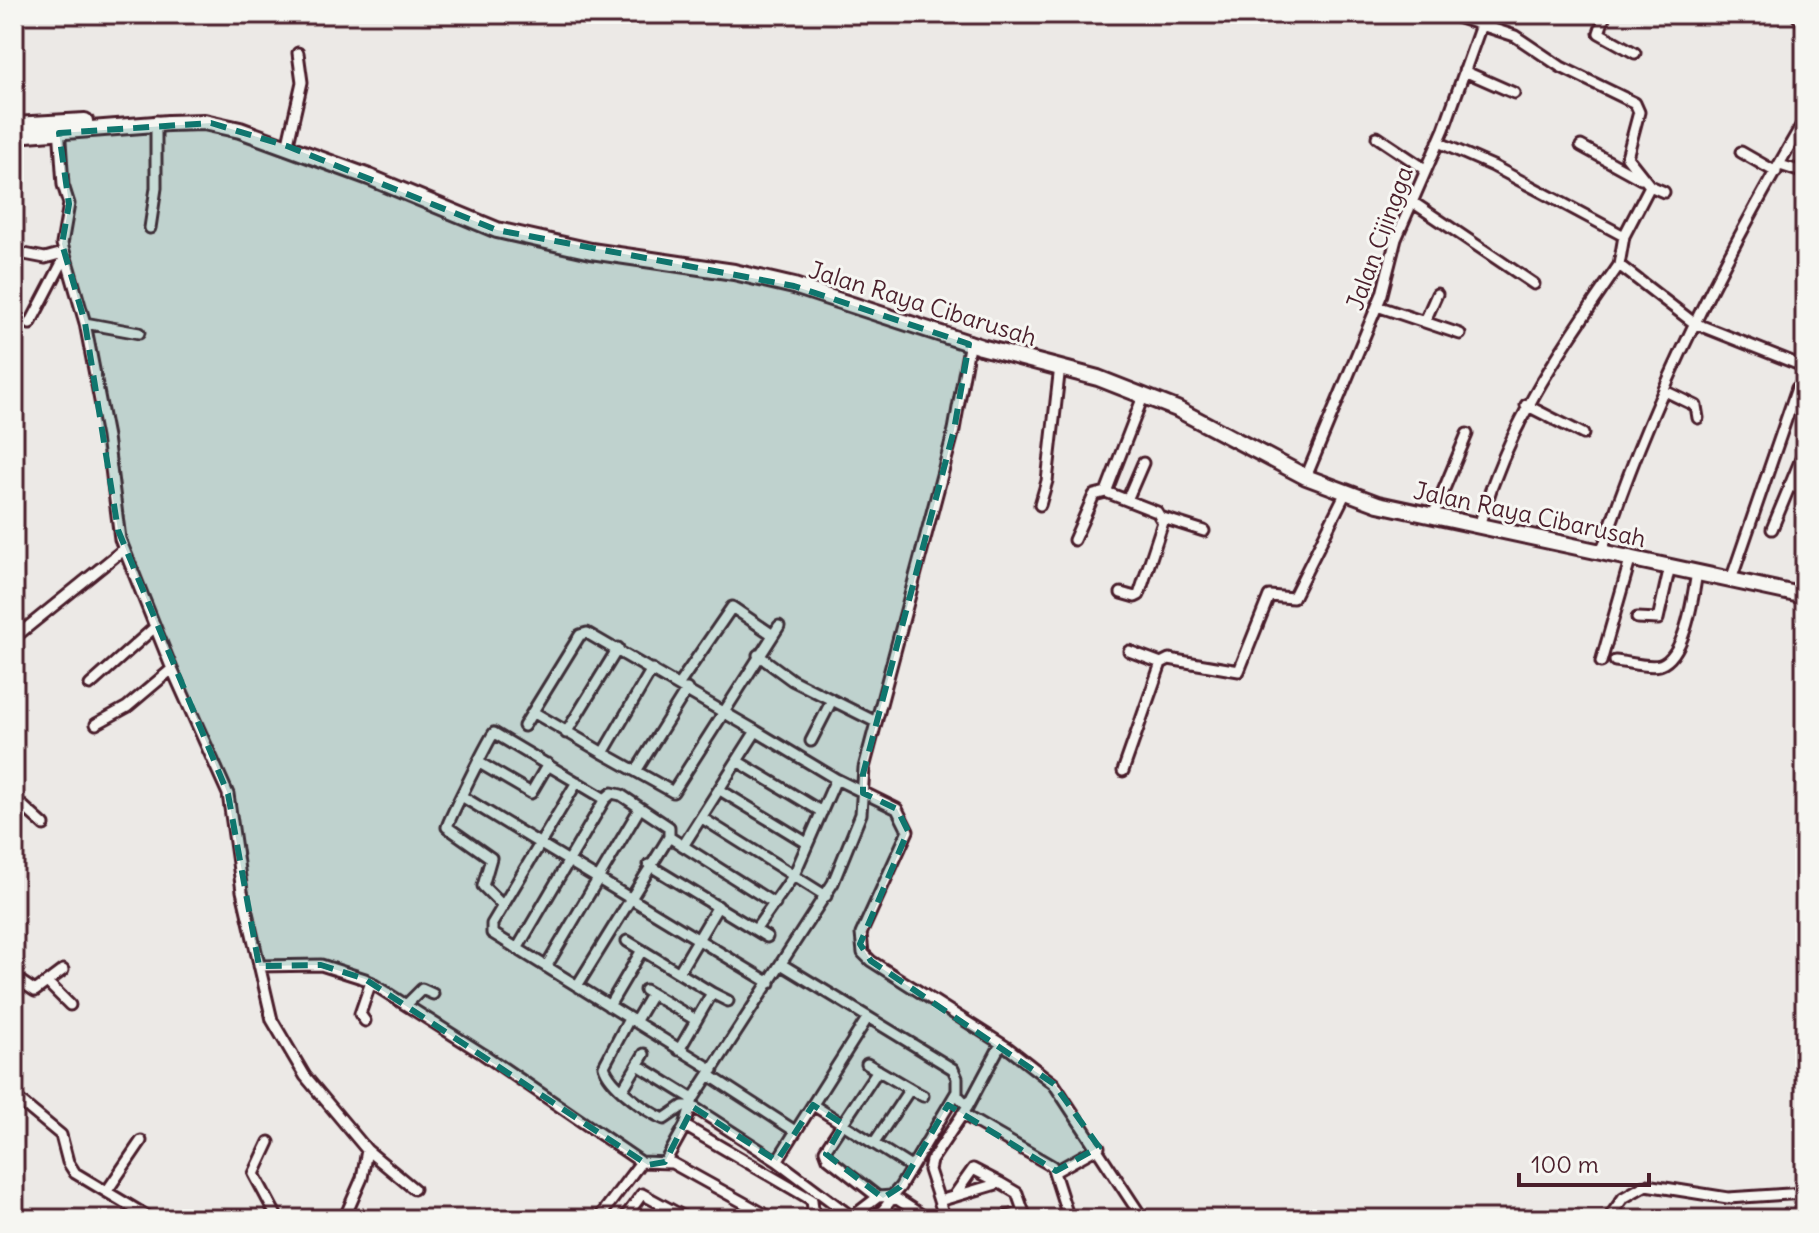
<svg xmlns="http://www.w3.org/2000/svg" width="1819" height="1233" font-family="Delius,sans-serif">
<rect width="100%" height="100%" fill="#ece9e6"/>
<filter id="ink" filterUnits="userSpaceOnUse"><feTurbulence type="fractalNoise" baseFrequency=".0125" numOctaves="2"/><feDisplacementMap in="SourceGraphic" scale="16" xChannelSelector="R" yChannelSelector="G"/><feConvolveMatrix kernelMatrix="1 2 1 2 8 2 1 2 1" color-interpolation-filters="sRGB"/></filter>
<g filter="url(#ink)">
<g fill="none" stroke-linecap="round" stroke-linejoin="round">
<!-- street casing -->
<g stroke="#4a1f2b" stroke-width="15">
<path id="street" d="M 1448,14 L 1515,36 L 1561,67 L 1635,103 L 1639,112 L 1627,157 L 1650,186 L 1624,236 L 1619,265 L 1694,323 L 1805,367
M 1796,14 L 1805,27
M 1604,18 L 1599,33 L 1635,53
M 1464,71 L 1514,93
M 59,126 L 63,185 L 69,204 L 62,244 L 85,323 L 107,437 L 120,539 L 172,669 L 228,794 L 242,891 L 272,1020 L 305,1076 L 367,1150 L 362,1178 L 344,1219
M 1377,137 L 1425,169
M 1438,142 L 1493,166 L 1624,236
M 288,143 L 302,82 L 298,53
M 1581,146 L 1641,179
M 1741,152 L 1776,172
M 1780,165 L 1805,173
M 1650,186 L 1664,192
M 1411,201 L 1534,284
M 150,228 L 156,188 L 156,121
M 14,252 L 45,258 L 63,253
M 1377,306 L 1460,334
M 1425,321 L 1437,294
M 85,323 L 139,333
M 30,324 L 65,257
M 1665,391 L 1696,406 L 1698,418
M 1526,405 L 1583,434
M 1306,477 L 1382,294 L 1396,239 L 1444,129 L 1485,14
M 1789,485 L 1805,491
M 1127,500 L 1143,463
M 1040,505 L 1047,481 L 1060,366
M 1434,513 L 1467,434
M 1163,518 L 1204,531
M 1480,523 C 1510,420 1560,351 1619,265
M 1772,529 L 1805,449
M 1074,540 L 1094,495 L 1106,492
M 1603,548 C 1651,398 1726,255 1805,119
M 1732,577 L 1797,388
M 1121,593 L 1135,597 L 1139,595 L 1163,522 L 1157,512 L 1106,492 L 1144,394
M 1637,618 L 1658,619 L 1670,566
M 14,638 L 124,549
M 1129,651 L 1161,663
M 758,655 L 792,680 L 876,722
M 1615,661 C 1628,662 1647,668 1660,665 C 1686,656 1693,596 1697,572
M 1601,662 L 1631,557
M 679,684 L 732,607 L 773,635
M 90,685 L 155,627
M 533,712 L 603,753 L 652,669
M 96,724 L 127,707 L 172,669
M 524,726 L 580,635 L 587,633 L 756,731
M 566,733 L 618,648
M 811,741 L 831,702
M 603,753 L 673,792 L 779,626
M 737,761 L 822,812
M 478,762 L 531,793 L 548,764
M 636,771 L 687,689
M 1123,771 L 1161,663 L 1169,659 L 1239,671 L 1269,596 L 1293,598 L 1346,492
M 577,782 L 492,924 L 492,933 L 713,1070
M 720,790 L 807,843
M 463,797 L 770,983
M 14,798 L 44,825
M 702,818 L 826,896
M 669,837 L 775,904
M 683,846 L 756,731 L 836,779 L 897,809 L 908,831 L 861,934 L 863,953 L 871,961 L 1008,1048 L 1054,1084 L 1143,1219
M 649,865 L 767,937
M 503,906 L 483,886 L 491,858 L 447,827 C 449,819 490,737 494,733 L 605,799 L 612,793 L 621,795 L 669,827 L 669,837 L 577,986
M 756,929 L 794,875 L 836,779
M 627,941 L 712,993 L 679,1050
M 517,949 L 605,799
M 781,964 L 953,1069 L 957,1078 L 957,1095 L 968,1106
M 259,966 L 321,965 L 365,979 L 483,1054 L 641,1162 L 672,1163 L 773,1219
M 546,967 L 640,808
M 679,972 L 718,906
M 14,977 L 35,991 L 63,970
M 47,982 L 70,1005
M 645,990 L 696,1020
M 712,993 L 728,1001
M 407,1004 L 422,989 L 433,994
M 609,1006 L 642,950
M 629,1019 L 604,1066 C 609,1085 646,1111 664,1119 L 683,1106 L 692,1106 L 777,1161 L 852,1217 L 878,1197 L 828,1158 L 825,1150 L 878,1070
M 365,1021 L 360,1014 L 371,982
M 635,1022 L 651,995
M 867,1064 L 910,1089 L 874,1143
M 638,1065 L 693,1099
M 709,1075 L 795,1131
M 623,1089 L 644,1054
M 910,1089 L 923,1096
M 14,1096 L 61,1135 L 68,1162 L 75,1173 L 152,1219
M 813,1105 L 911,1167
M 962,1114 L 1052,1166 L 1069,1219
M 685,1126 L 693,1099 L 833,883 L 861,814 L 864,768 L 954,430 L 970,341
M 269,1142 L 254,1174 L 278,1219
M 367,1150 L 414,1189
M 777,1161 L 868,1017
M 665,1162 L 685,1126 L 812,1200 L 813,1209 L 807,1219
M 1056,1171 L 1099,1147
M 107,1191 L 141,1141
M 956,1193 L 973,1169 L 1000,1183
M 878,1197 L 892,1196 L 900,1187 L 956,1093
M 939,1201 L 1000,1183 L 1017,1193 L 1026,1219
M 598,1219 L 641,1162
M 624,1219 L 642,1194 L 688,1219
M 876,1219 L 891,1200 L 897,1199 L 920,1214
M 945,1219 L 929,1170 L 931,1161 L 968,1106 L 1001,1044
M 996,1219 L 1024,1212
M 1608,1219 L 1623,1198 L 1646,1185 L 1728,1198 L 1805,1193"/>
</g>
<!-- primary casing -->
<g stroke="#4a1f2b" stroke-width="20">
<path id="primary" d="M 14,125 L 85,121
M 14,135 L 168,123 L 204,122 L 240,130 L 369,177 L 497,230 L 591,251 L 734,272 L 794,286 L 981,347 L 1098,378 L 1177,409 L 1306,477 L 1378,504 L 1805,596"/>
</g>
<!-- street -->
<use href="#street" stroke="#f6f6f2" stroke-width="9"/>
<!-- primary -->
<use href="#primary" stroke="#f6f6f2" stroke-width="14"/>
</g>
</g>
<!-- marked area -->
<path fill="#0f766e" fill-opacity="0.2" stroke="#0f766e" stroke-width="6" stroke-dasharray="16 10" stroke-linejoin="round" d="M 211,123 L 287,146 L 497,230 L 794,286 L 969,344 L 954,430 L 863,774 L 863,793 L 897,809 L 908,831 L 860,944 L 871,961 L 1054,1084 L 1099,1147 L 1056,1171 L 948,1105 L 900,1187 L 883,1198 L 826,1154 L 843,1124 L 813,1105 L 777,1161 L 693,1107 L 665,1162 L 648,1165 L 365,979 L 321,965 L 259,966 L 228,794 L 118,530 L 85,323 L 62,244 L 69,204 L 59,133 Z"/>
<g text-anchor="middle" dominant-baseline="central" stroke-width="6" stroke-linejoin="round" paint-order="stroke">
<!-- street labels -->
<g font-size="24" fill="#4a1f2b" stroke="#f6f6f2">
<text transform="translate(1379 238) rotate(-70)">Jalan Cijingga</text>
<text transform="translate(923 303) rotate(17)">Jalan Raya Cibarusah</text>
<text transform="translate(1530 514) rotate(12)">Jalan Raya Cibarusah</text>
</g>
</g>
<!-- margin -->
<rect width="1819" height="1233" fill="none" stroke="#f6f6f2" stroke-width="48"/>
<rect x="24" y="24" width="1771" height="1185" fill="none" stroke="#4a1f2b" stroke-width="3" filter="url(#ink)"/>
<!-- scale -->
<path d="M1519 1173v12h130v-12" fill="none" stroke="#4a1f2b" stroke-width="4"/>
<text x="1531" y="1173" font-size="24" fill="#4a1f2b" stroke="#f6f6f2" stroke-width="6" paint-order="stroke">100 m</text>
</svg>
